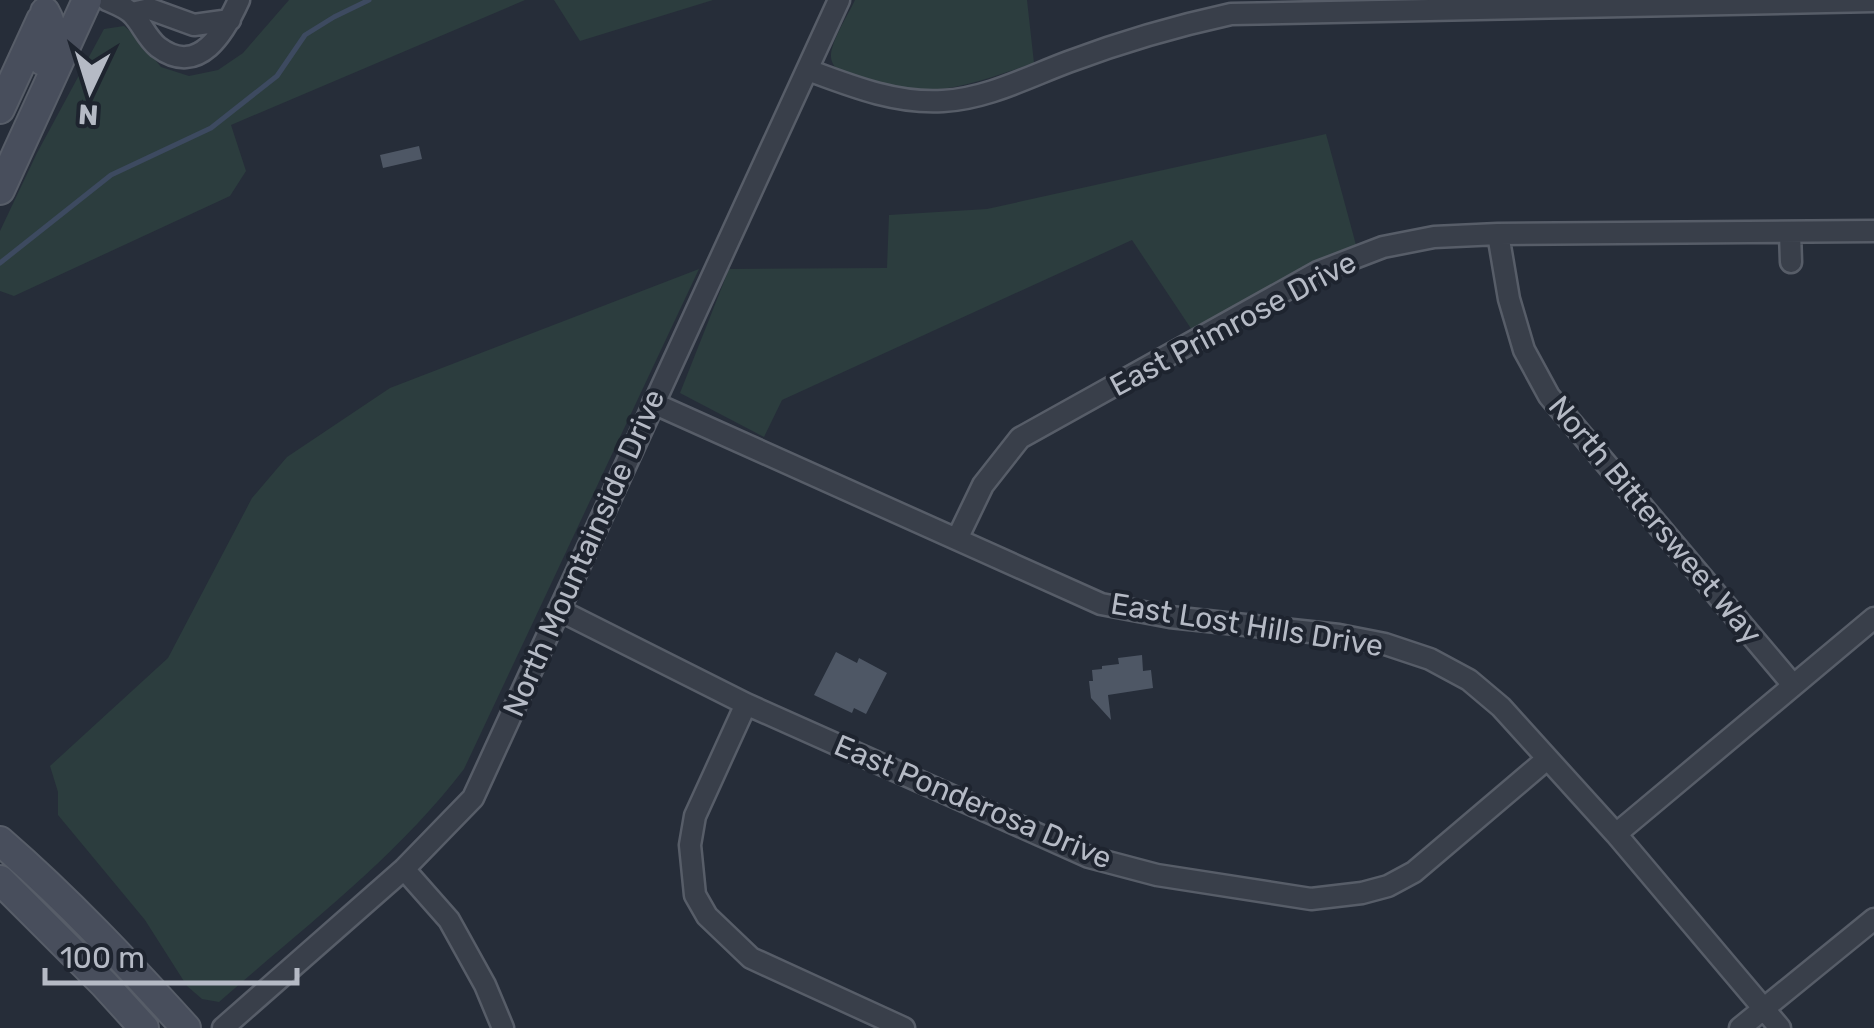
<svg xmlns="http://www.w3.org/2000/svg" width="1874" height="1028" font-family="Rubik,sans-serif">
<rect width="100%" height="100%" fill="#262d39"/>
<!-- green -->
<path fill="#2c3d3e" d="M 289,0 L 525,0 L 231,125 L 246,171 L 230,196 L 14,296 L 0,291 L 0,231 L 37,153 L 104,29 L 124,26 L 138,38 L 161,67 L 189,76 L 218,70 L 243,53 Z
M 554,0 L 713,0 L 580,41 Z
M 855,0 L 1027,0 L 1034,63 C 969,85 920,105 852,76 C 842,72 832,69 831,57 C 830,43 849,13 855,0 Z
M 1326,134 L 1356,245 L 1192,330 L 1132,240 L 782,400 L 764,437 L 680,393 L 729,269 L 887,268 L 889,215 L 987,209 Z
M 699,269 L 464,769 C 396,858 303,928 219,1002 L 202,999 L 187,986 L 145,920 L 58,815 L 58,792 L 50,766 L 168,658 L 252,498 L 287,457 L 390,388 Z"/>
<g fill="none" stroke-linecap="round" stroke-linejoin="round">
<!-- stream -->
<path stroke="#3d4a60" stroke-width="5" d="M 0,263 L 111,175 L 211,128 L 277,76 L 305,35 L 334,17 L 369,0"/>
</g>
<!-- building -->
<path fill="#4e5765" d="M 419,146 L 422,159 L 383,168 L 380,155 Z
M 836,652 L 857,663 L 859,658 L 887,673 L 866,714 L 854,708 L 852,713 L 814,695 Z
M 1142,655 L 1143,671 L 1151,670 L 1153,688 L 1108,695 L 1111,720 L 1091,698 L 1089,681 L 1093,681 L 1092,670 L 1102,669 L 1102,666 L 1119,664 L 1118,658 Z"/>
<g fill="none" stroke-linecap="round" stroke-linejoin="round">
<!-- street casing -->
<g stroke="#575d68" stroke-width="25">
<path id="street" d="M 107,0 C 116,4 128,8 134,16 C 143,26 147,38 158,47 C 199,78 225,31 239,0
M 132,13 L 150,9 L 194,25 L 230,20
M 808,70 C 851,86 896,104 943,101 C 986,99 1028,77 1068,62 C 1121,42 1176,26 1231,14 L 1874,1
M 1790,233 L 1791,262
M 1498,234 L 1509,299 L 1524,350 L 1549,396 L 1793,685
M 653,403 L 1101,604 L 1170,617 L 1339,635 L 1385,644 L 1430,659 L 1469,680 L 1501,707 L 1616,834 L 1780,1028
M 957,539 L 983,485 L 1020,438 L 1318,272 L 1383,247 L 1434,237 L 1498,234 L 1874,231
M 559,610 L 746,704 L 1089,857 L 1157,875 L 1311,899 L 1362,893 L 1388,886 L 1414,872 L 1547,759
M 746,704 L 695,816 L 690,845 L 695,895 L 707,916 L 751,958 L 904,1028
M 1616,834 L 1874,618
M 404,869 L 449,920 L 485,985 L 503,1028
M 223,1028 L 404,869 L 473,798 L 839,0
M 1740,1028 L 1874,919"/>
</g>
<!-- secondary casing -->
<g stroke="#575d68" stroke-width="32">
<path id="secondary" d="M 43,61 C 51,41 56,31 45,12
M 0,109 L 41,20
M 0,190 L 87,0
M 0,841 C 67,899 127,963 186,1028
M 0,880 L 104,984 L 144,1028"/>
</g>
<!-- street -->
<use href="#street" stroke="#393f4a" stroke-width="20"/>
<!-- secondary -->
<use href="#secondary" stroke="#484e5c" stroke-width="28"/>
</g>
<g text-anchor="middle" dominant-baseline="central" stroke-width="8" stroke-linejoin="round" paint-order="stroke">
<!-- street labels -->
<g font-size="30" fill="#b5bac5" stroke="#1e242f">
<text transform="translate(1233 324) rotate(-28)">East Primrose Drive</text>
<text transform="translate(1655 520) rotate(50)">North Bittersweet Way</text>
<text transform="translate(584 553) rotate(-66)">North Mountainside Drive</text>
<text transform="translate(1247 625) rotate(9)">East Lost Hills Drive</text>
<text transform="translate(973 802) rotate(23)">East Ponderosa Drive</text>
</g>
</g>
<!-- north arrow -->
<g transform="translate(90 90) rotate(184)" stroke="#1e242f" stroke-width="8" paint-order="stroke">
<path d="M0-8L18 38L0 25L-18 38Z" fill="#b5bac5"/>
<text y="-15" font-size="28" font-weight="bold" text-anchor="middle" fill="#b5bac5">N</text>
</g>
<!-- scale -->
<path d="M45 968v15h252v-15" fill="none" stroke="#b5bac5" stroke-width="5"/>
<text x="60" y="968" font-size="30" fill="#b5bac5" stroke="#1e242f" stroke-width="8" paint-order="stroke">100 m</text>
</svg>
